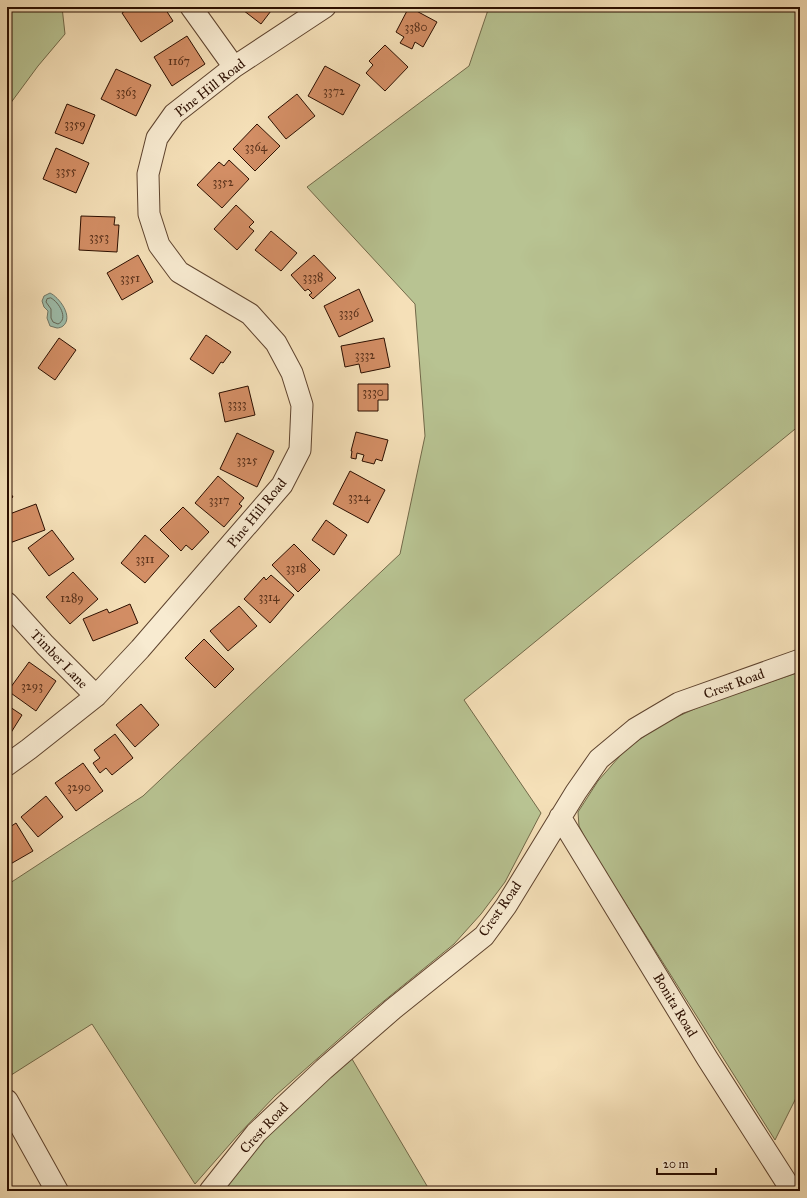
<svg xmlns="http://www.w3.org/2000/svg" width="807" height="1198" font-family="'IM FELL Great Primer',serif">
<rect width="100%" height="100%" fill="#f5e0b8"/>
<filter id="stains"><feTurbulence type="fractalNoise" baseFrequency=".005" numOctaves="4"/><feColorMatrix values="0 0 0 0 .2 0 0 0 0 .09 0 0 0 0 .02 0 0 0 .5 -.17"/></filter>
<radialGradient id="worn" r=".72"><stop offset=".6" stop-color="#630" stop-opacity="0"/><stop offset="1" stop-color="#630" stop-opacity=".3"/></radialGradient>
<!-- green -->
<path fill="#b8c392" stroke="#726949" d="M 7,7 L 62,7 L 65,34 L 38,66 L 7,108 Z
M 489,7 L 800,7 L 800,425 L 464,700 L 541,813 L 505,882 L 481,914 L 454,944 L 363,1018 L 275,1096 L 238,1135 L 195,1184 L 92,1024 L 8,1077 L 7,885 L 143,796 L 400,554 L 425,436 L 415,304 L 307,187 L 469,66 Z
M 800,672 L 800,1090 L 775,1140 L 588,844 L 579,826 L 578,812 L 598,781 L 626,749 L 663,723 L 708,703 Z
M 352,1059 L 430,1191 L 220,1191 L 253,1148 L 304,1099 Z"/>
<!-- water -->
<path fill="#9dbdab" stroke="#707767" d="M 50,293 C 59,297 74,317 63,326 C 62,327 59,328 57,328 L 50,326 L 47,318 L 48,311 L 44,307 L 42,301 L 44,296 Z"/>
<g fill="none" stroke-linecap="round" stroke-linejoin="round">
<!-- shore -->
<path stroke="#646656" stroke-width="1" d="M 51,298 C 59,302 69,319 58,324 L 53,322 L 51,318 L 51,309 L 46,302 L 47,299 Z"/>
</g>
<!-- building -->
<path fill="#d38e65" stroke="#2c0f00" d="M 131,7 L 164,7 L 173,21 L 141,42 L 122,13 Z
M 239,7 L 274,7 L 261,24 Z
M 409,7 L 437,22 L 423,47 L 415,42 L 412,49 L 400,43 L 404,37 L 396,32 Z
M 187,36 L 205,64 L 172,86 L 154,57 Z
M 385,45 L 408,67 L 385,91 L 366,73 L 373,65 L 369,61 Z
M 325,66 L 360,85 L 343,115 L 308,96 Z
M 116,69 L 151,85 L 136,116 L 101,99 Z
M 297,94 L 315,116 L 286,139 L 268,117 Z
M 67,104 L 95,115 L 83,144 L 55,133 Z
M 257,124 L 280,146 L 255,171 L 233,149 Z
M 56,148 L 89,163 L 76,193 L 43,179 Z
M 229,160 L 249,179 L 222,208 L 197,185 L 219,162 L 224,166 Z
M 236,205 L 254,222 L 249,227 L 254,231 L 237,250 L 214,229 Z
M 81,216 L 115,217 L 114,225 L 119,225 L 117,252 L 79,250 Z
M 271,231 L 297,253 L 281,271 L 255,250 Z
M 138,255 L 153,282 L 122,300 L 107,273 Z
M 314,255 L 336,278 L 313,299 L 309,295 L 312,293 L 308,289 L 305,291 L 291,275 Z
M 359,289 L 373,321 L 339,337 L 324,306 Z
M 206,335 L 231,352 L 223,363 L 221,362 L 213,374 L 190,359 Z
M 59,338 L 76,350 L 55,380 L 38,368 Z
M 384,338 L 390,367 L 361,373 L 359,364 L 345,367 L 341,346 Z
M 358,384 L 388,384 L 388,400 L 378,400 L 378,411 L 358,411 Z
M 248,386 L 255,415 L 225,422 L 219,393 Z
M 356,432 L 388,440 L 382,461 L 376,459 L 374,464 L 362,461 L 364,455 L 357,453 L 356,459 L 351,458 L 352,451 L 351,451 Z
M 237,433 L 274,451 L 257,487 L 220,469 Z
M 350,471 L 385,490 L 368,523 L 333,504 Z
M 218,476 L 244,498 L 239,504 L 242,506 L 224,527 L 195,503 Z
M 7,488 L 13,497 L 7,501 Z
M 36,504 L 45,530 L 7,544 L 7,515 Z
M 183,507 L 209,532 L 192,550 L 186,545 L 181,551 L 160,530 Z
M 326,520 L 347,535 L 334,555 L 312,540 Z
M 52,530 L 74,559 L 49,576 L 28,548 Z
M 145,535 L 169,556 L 145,583 L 121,563 Z
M 294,544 L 320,570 L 298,592 L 272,565 Z
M 73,572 L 98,599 L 70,624 L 46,597 Z
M 271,575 L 294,595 L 270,623 L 244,599 L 264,577 L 266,580 Z
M 130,604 L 138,623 L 93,641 L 83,619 L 107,609 L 109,613 Z
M 239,606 L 257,626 L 228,651 L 210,631 Z
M 204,639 L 234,669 L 215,688 L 185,658 Z
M 29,662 L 56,681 L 36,711 L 8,691 Z
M 141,704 L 159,725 L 135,747 L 116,725 Z
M 7,705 L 22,715 L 7,739 Z
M 115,734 L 133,758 L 112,775 L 106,768 L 100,773 L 93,763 L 100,758 L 94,750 Z
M 83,763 L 103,791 L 76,811 L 55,783 Z
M 46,796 L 63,817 L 38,837 L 21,817 Z
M 16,823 L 33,851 L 7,866 L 7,829 Z"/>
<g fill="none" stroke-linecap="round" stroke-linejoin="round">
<!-- minor casing -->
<g stroke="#5e432e" stroke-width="23">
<path id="minor" d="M 191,7 L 234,67
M 7,603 L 45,645 L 96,696
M 7,765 L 29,749 L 96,696 L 140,649 L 282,485 L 300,450 L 302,405 L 292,373 L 276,343 L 250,314 L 179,272 L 159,245 L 149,214 L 148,174 L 157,138 L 174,114 L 234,67 L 325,7
M 560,817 L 707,1058 L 792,1191
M 210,1191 L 256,1133 L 324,1069 L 393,1009 L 484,936 L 506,906 L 576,792 L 599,759 L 635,729 L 679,703 L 800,660"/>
</g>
<!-- tertiary casing -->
<g stroke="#5e432e" stroke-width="24">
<path id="tertiary" d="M 7,1101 L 57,1191"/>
</g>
<!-- minor -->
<use href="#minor" stroke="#f8ebd1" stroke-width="21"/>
<!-- tertiary -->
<use href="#tertiary" stroke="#f8ebd1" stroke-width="22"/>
</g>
<g text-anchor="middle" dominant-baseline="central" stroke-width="3" stroke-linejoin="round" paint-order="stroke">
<!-- number labels -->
<g font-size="12" fill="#562f19">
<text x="416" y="27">3380</text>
<text x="179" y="61">1167</text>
<text x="334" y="91">3372</text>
<text x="126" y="92">3363</text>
<text x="75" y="124">3359</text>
<text x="256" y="147">3364</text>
<text x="66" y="171">3355</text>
<text x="223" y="182">3352</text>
<text x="99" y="237">3353</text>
<text x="313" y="277">3338</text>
<text x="130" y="278">3351</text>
<text x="349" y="313">3336</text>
<text x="365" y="355">3332</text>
<text x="373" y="392">3330</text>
<text x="237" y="404">3333</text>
<text x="247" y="460">3325</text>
<text x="359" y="497">3324</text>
<text x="219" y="500">3317</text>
<text x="145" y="559">3311</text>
<text x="296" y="568">3318</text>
<text x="269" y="597">3314</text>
<text x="72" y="598">1289</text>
<text x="32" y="686">3293</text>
<text x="79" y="787">3290</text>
</g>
<!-- street labels -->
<g font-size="14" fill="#2c0f00" stroke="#f8ebd1">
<text transform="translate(210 88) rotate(-38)">Pine Hill Road</text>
<text transform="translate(257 513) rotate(-51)">Pine Hill Road</text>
<text transform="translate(59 659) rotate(46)">Timber Lane</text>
<text transform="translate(734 684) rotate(-20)">Crest Road</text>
<text transform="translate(500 909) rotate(-55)">Crest Road</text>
<text transform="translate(675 1005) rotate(59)">Bonita Road</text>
<text transform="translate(264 1128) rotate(-47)">Crest Road</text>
</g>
</g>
<!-- margin -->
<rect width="807" height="1198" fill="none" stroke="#f5e0b8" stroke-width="24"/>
<rect x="8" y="8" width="791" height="1182" fill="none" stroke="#2c0f00" stroke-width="2"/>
<rect x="12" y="12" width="783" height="1174" fill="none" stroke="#2c0f00"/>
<!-- scale -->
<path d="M657 1168v6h59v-6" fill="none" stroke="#2c0f00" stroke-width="2"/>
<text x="663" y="1168" font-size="12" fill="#2c0f00" stroke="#f8ebd1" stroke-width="3" paint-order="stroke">20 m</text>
<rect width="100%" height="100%" filter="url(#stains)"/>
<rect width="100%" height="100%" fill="url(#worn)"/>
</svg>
